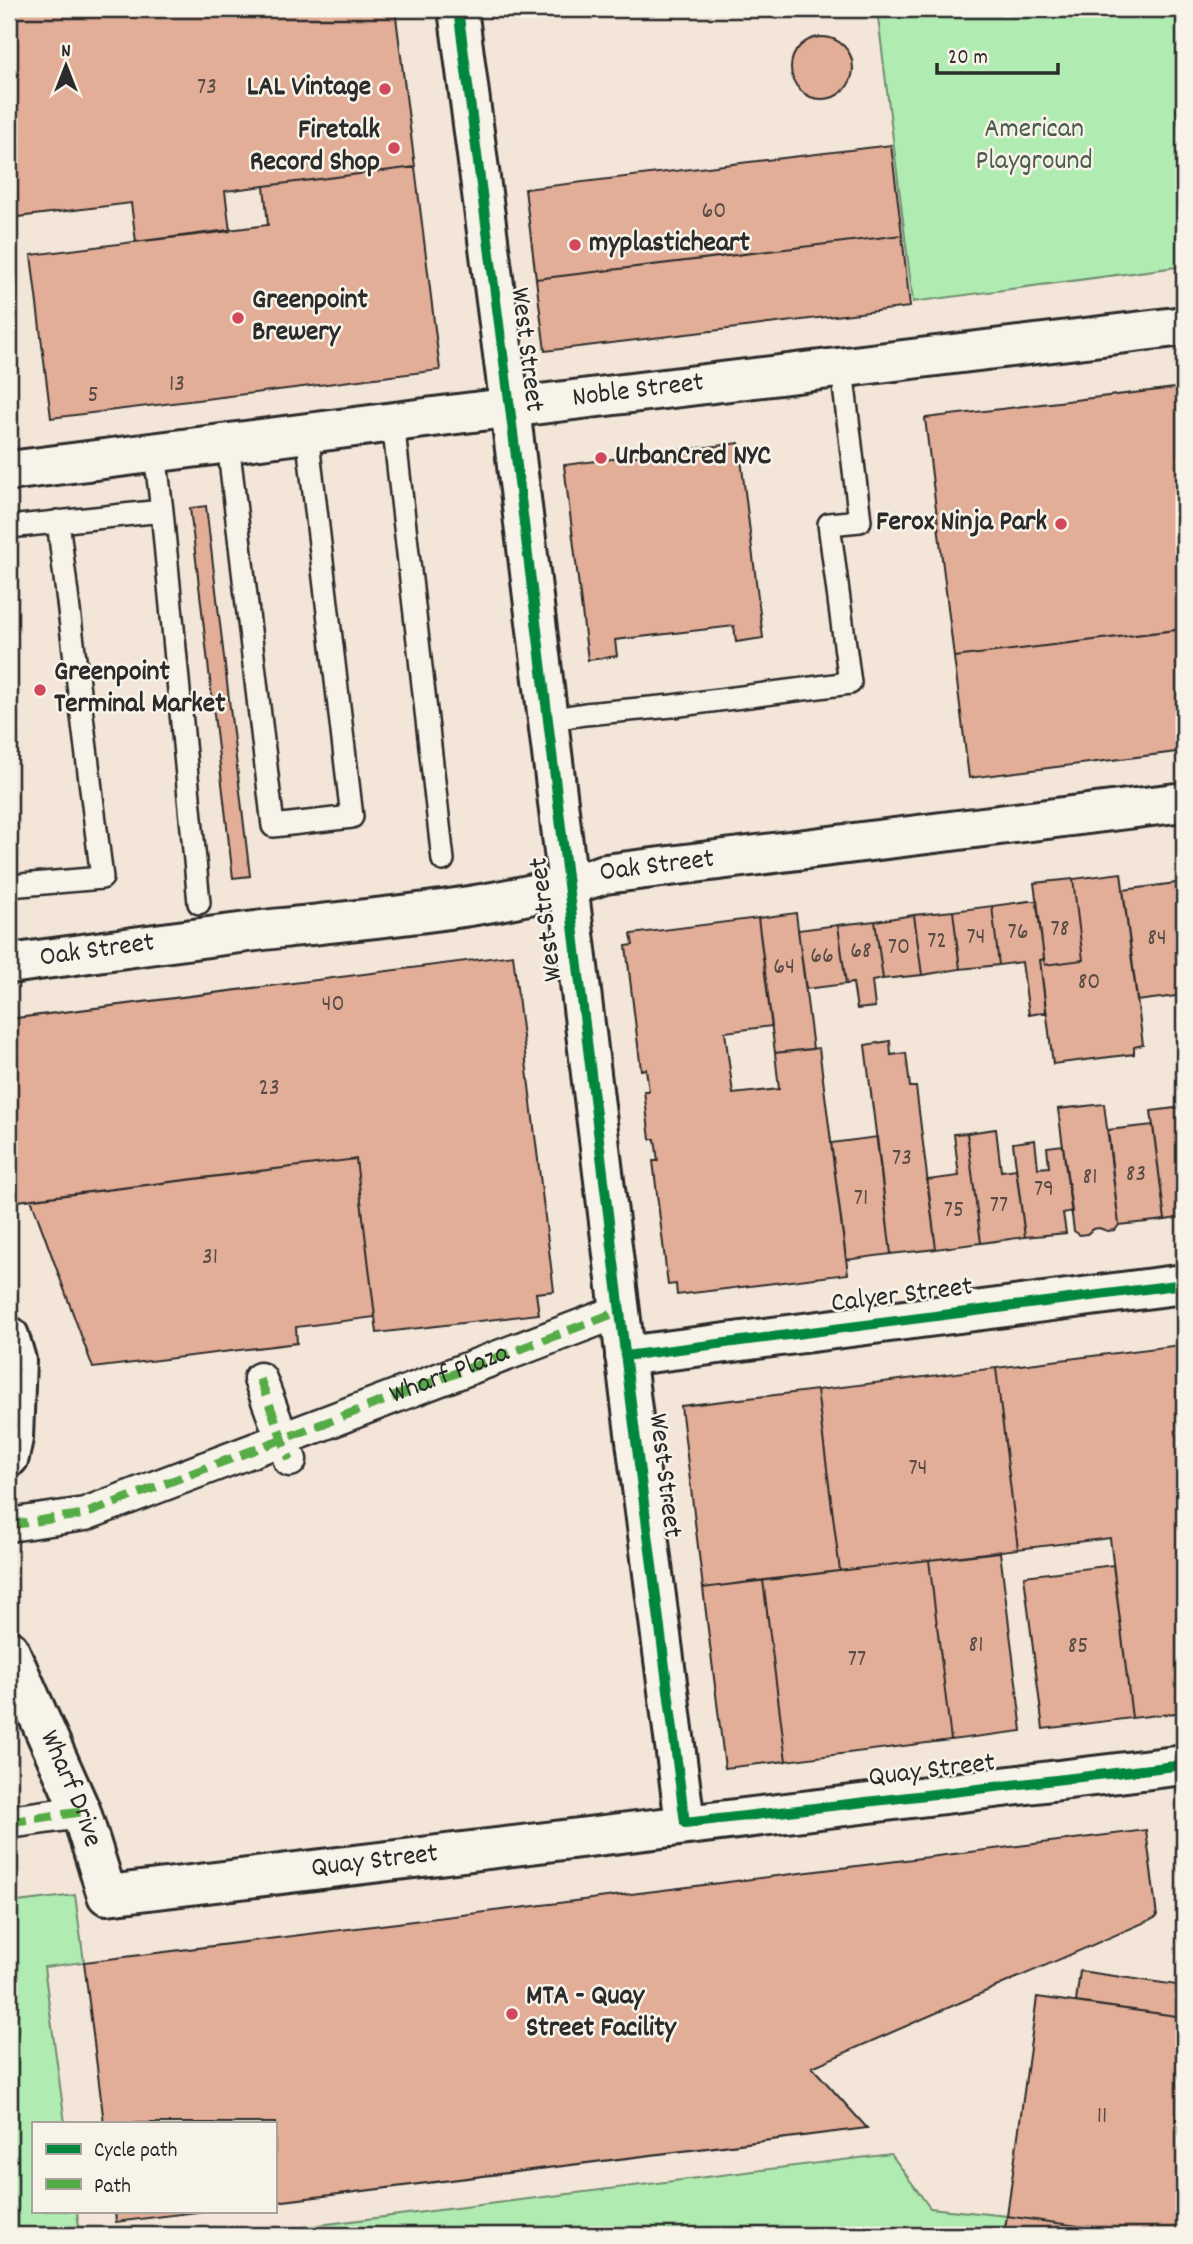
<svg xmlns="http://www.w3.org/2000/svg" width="1193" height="2244" font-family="Dekko,sans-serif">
<rect width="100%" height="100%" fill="#f3e5d8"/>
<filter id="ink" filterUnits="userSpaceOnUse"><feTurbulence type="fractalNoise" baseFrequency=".0143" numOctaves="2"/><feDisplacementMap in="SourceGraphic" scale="14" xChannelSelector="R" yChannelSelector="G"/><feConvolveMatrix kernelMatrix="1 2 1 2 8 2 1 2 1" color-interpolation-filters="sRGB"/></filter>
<g filter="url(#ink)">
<!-- green -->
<path fill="#b0ecb2" stroke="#6e8c6e" stroke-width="2" d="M 877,9 L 1184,9 L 1184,266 L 913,302 Z
M 75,1895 L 84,1962 L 44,1967 L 65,2123 L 33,2123 L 33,2211 L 77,2211 L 80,2235 L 9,2235 L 9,1903 Z
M 891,2154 L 930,2208 L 1007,2216 L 1004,2235 L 239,2235 Z"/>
<!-- building -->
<path fill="#e3ae97" stroke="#2b2b2b" stroke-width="2" d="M 9,9 L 395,9 L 415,167 L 225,191 L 230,231 L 136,242 L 131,203 L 9,218 Z
M791 68a31 31 0 1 1 62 0a31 31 0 1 1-62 0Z
M 1184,108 L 1184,150 L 1182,150 L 1177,109 Z
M 891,145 L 902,235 L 536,279 L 525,189 Z
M 415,167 L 440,370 L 51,418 L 31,255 L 268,225 L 264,186 Z
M 902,235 L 910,307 L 545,351 L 536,279 Z
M 1184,387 L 1184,629 L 954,657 L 925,418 Z
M 739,443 L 763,638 L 736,642 L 734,626 L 615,640 L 617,656 L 588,660 L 564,465 Z
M 206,506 L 250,876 L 233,878 L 190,508 Z
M 1184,629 L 1184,751 L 969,778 L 954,657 Z
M 1121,873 L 1143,1045 L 1134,1047 L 1134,1054 L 1053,1064 L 1040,960 L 1044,959 L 1045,965 L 1083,960 L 1073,879 Z
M 1073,879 L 1083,960 L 1045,965 L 1034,883 Z
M 1184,882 L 1184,995 L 1137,1001 L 1123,890 Z
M 1037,900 L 1044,959 L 1040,960 L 1046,1012 L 1029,1015 L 1022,962 L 999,965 L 992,906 Z
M 992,906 L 999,965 L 960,969 L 953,911 Z
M 953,911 L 960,969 L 922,975 L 914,915 Z
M 796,913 L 813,1049 L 775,1053 L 758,918 Z
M 914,915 L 922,975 L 883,979 L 875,921 Z
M 758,918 L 772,1026 L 725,1032 L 733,1094 L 779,1089 L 775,1053 L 819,1048 L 848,1274 L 677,1295 L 676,1284 L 668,1285 L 653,1161 L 658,1161 L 655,1139 L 650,1139 L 644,1091 L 649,1091 L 646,1069 L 641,1070 L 626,946 L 633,945 L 631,934 Z
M 875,921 L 883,979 L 872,981 L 875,1007 L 857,1009 L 853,983 L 846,984 L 838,925 Z
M 838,925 L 846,984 L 806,989 L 798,930 Z
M 513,955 L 554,1291 L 536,1293 L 539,1314 L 377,1333 L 356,1159 L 9,1202 L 9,1019 Z
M 890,1041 L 891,1055 L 906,1053 L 910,1087 L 916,1087 L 936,1249 L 891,1254 L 865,1045 Z
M 1104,1104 L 1119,1225 L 1115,1230 L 1107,1231 L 1099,1228 L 1093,1229 L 1087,1234 L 1080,1235 L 1074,1231 L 1058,1109 Z
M 1183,1107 L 1184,1217 L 1165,1220 L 1151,1111 Z
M 1153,1125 L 1165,1220 L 1119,1225 L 1108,1130 Z
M 996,1129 L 1001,1171 L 1016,1169 L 1025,1237 L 981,1243 L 967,1133 Z
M 967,1133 L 981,1243 L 936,1249 L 927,1180 L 959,1176 L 954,1134 Z
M 877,1137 L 891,1254 L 846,1260 L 831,1143 Z
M 1035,1140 L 1038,1168 L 1049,1167 L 1047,1147 L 1063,1145 L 1072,1211 L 1063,1213 L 1066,1233 L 1025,1237 L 1013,1143 Z
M 356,1159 L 375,1317 L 296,1327 L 297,1343 L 93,1368 L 31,1199 Z
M 1180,1345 L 1184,1345 L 1184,1382 Z
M 1180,1345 L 1184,1382 L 1184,1712 L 1132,1718 L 1110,1538 L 1018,1549 L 996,1368 Z
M 996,1368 L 1018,1549 L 840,1571 L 817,1390 Z
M 817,1390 L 840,1571 L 703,1588 L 681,1406 Z
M 1000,1552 L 1022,1731 L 951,1740 L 929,1560 Z
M 929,1560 L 951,1740 L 786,1761 L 763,1580 Z
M 1113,1565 L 1132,1718 L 1043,1729 L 1024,1576 Z
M 763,1580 L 786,1761 L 725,1768 L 703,1588 Z
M 1146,1830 L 1157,1917 L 812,2067 L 867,2128 L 275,2202 L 275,2123 L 104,2123 L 84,1962 Z
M 1080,1971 L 1184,1986 L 1184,2017 L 1076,2002 Z
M 1037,1997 L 1184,2017 L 1184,2235 L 1143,2235 L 1007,2216 Z
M 115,2211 L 205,2211 L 116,2222 Z
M 1007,2216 L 1143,2235 L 1004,2235 Z"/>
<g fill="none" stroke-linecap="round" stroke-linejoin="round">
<!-- service casing -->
<g stroke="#2b2b2b" stroke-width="26">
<path id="service" d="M 393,422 L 443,860
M 228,443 L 273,826 L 352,817 L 307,433
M 155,452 L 162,511
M 9,527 L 162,511 L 199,903
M 547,720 L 585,714 L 672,706 L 850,683 L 829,524 L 860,521 L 842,369
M 9,881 L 9,886 L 102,878 L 58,521"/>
</g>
<!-- pedestrian casing -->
<g stroke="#2b2b2b" stroke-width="37">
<path id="pedestrian" d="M 260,1379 L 290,1460
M 9,1525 L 85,1514 L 620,1311
M 9,1822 L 81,1812"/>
</g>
<!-- minor casing -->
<g stroke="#2b2b2b" stroke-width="44">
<g id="minor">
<path d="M 458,9 L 510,408 L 630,1394 L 685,1823"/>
<path id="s1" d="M 9,471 L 457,414 L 1184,326"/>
<path id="s2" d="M 9,964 C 100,952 191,938 282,928 C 390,916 502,909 605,874 L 1184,802"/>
<path d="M 9,1336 L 16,1360 L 13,1438 L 9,1457"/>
<path d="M 625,1356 L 1184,1284"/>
<path id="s3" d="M 9,1650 L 81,1812 L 107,1895 L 1184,1765"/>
</g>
</g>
<!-- service -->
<use href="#service" stroke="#f7f3e8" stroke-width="21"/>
<!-- pedestrian -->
<use href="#pedestrian" stroke="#f7f3e8" stroke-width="32"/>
<!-- minor -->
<use href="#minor" stroke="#f7f3e8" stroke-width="38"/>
<!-- quiet -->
<g stroke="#54ab44" stroke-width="9" stroke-dasharray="18 9" stroke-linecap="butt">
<path d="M 260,1379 L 290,1460"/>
<path id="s4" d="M 9,1525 L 85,1514 L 620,1311"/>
<path d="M 9,1822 L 81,1812"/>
</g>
<!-- cycleway casing -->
<g stroke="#f7f3e8" stroke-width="15">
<path id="cycleway" d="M 458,9 L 510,408 L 630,1394 L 685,1823 L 1184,1765
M 625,1356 L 1184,1284"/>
</g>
<!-- cycleway -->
<use href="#cycleway" stroke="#00873e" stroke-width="10"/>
</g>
</g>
<!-- markers -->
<g fill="#d1495b" stroke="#f7f3e8" stroke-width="2.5">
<circle cx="385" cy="89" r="7"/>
<circle cx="394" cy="148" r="7"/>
<circle cx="575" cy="245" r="7"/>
<circle cx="238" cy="318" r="7"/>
<circle cx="601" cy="458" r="7"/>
<circle cx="1061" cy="524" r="7"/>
<circle cx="40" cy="690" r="7"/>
<circle cx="512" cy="2014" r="7"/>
</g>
<g text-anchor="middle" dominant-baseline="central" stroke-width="5" stroke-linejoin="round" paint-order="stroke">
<!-- number labels -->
<g font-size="24" fill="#594c46">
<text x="207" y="88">73</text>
<text x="714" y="212">60</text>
<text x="177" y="385">13</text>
<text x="93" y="396">5</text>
<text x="1060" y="930">78</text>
<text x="1018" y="933">76</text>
<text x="976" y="938">74</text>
<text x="1157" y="939">84</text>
<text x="937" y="942">72</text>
<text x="899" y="948">70</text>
<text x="861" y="952">68</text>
<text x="822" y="957">66</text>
<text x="784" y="968">64</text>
<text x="1089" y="983">80</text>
<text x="333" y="1005">40</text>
<text x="269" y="1089">23</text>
<text x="902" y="1159">73</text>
<text x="1136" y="1175">83</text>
<text x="1090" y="1178">81</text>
<text x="1044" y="1190">79</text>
<text x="861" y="1199">71</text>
<text x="999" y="1206">77</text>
<text x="954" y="1211">75</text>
<text x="210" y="1258">31</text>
<text x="918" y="1469">74</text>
<text x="976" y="1646">81</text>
<text x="1078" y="1647">85</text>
<text x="857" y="1660">77</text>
<text x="1102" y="2117">11</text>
</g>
<!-- poi labels -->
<g font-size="28" font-weight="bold" fill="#2b2b2b" stroke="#f7f3e8" text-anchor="start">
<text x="371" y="89" text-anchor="end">LAL Vintage</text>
<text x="380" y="132" text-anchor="end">Firetalk<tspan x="380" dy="32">Record Shop</tspan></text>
<text x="589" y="245">myplasticheart</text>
<text x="252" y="302">Greenpoint<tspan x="252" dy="32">Brewery</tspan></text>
<text x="615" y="458">UrbanCred NYC</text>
<text x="1047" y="524" text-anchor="end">Ferox Ninja Park</text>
<text x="54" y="674">Greenpoint<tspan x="54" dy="32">Terminal Market</tspan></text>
<text x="526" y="1998">MTA - Quay<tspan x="526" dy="32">Street Facility</tspan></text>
</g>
<!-- park labels -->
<g font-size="28" fill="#4c5b4d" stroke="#f7f3e8">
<text x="1034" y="131">American<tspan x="1034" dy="32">Playground</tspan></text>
</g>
<!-- street labels -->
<g font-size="28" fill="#2b2b2b" stroke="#f7f3e8">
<text transform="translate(525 350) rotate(83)">West Street</text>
<text stroke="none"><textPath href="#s1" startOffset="634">Noble Street</textPath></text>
<text stroke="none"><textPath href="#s2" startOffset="656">Oak Street</textPath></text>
<text transform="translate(548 919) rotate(-97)">West Street</text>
<text stroke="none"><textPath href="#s2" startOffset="89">Oak Street</textPath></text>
<text transform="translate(902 1297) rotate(-7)">Calyer Street</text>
<text stroke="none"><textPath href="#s4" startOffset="467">Wharf Plaza</textPath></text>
<text transform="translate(663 1476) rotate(83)">West Street</text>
<text transform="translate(932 1772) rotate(-7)">Quay Street</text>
<text stroke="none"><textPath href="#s3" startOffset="152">Wharf Drive</textPath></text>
<text stroke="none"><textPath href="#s3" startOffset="534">Quay Street</textPath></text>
</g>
</g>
<!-- margin -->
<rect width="1193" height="2244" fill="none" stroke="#f7f3e8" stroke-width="35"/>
<rect x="18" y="18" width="1158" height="2209" fill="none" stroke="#2b2b2b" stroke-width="2.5" filter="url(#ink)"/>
<!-- legend -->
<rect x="32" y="2122" width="245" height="91" fill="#f7f3e8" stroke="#a5a39c" stroke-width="2"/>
<rect x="46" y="2144" width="35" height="10" fill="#00873e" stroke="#a5a39c" stroke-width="2"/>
<text x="94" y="2156" font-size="21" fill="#2b2b2b">Cycle path</text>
<rect x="46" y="2179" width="35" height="10" fill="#54ab44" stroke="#a5a39c" stroke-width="2"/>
<text x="94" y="2192" font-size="21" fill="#2b2b2b">Path</text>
<!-- north arrow -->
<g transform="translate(66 66)" stroke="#f7f3e8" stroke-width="5" paint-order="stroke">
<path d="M0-5L12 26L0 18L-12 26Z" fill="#2b2b2b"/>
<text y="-10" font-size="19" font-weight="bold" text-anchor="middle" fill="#2b2b2b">N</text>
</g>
<!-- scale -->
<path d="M937 63v10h121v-10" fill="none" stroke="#2b2b2b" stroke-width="3.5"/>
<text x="948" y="63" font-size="21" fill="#2b2b2b" stroke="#f7f3e8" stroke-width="5" paint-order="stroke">20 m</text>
</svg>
